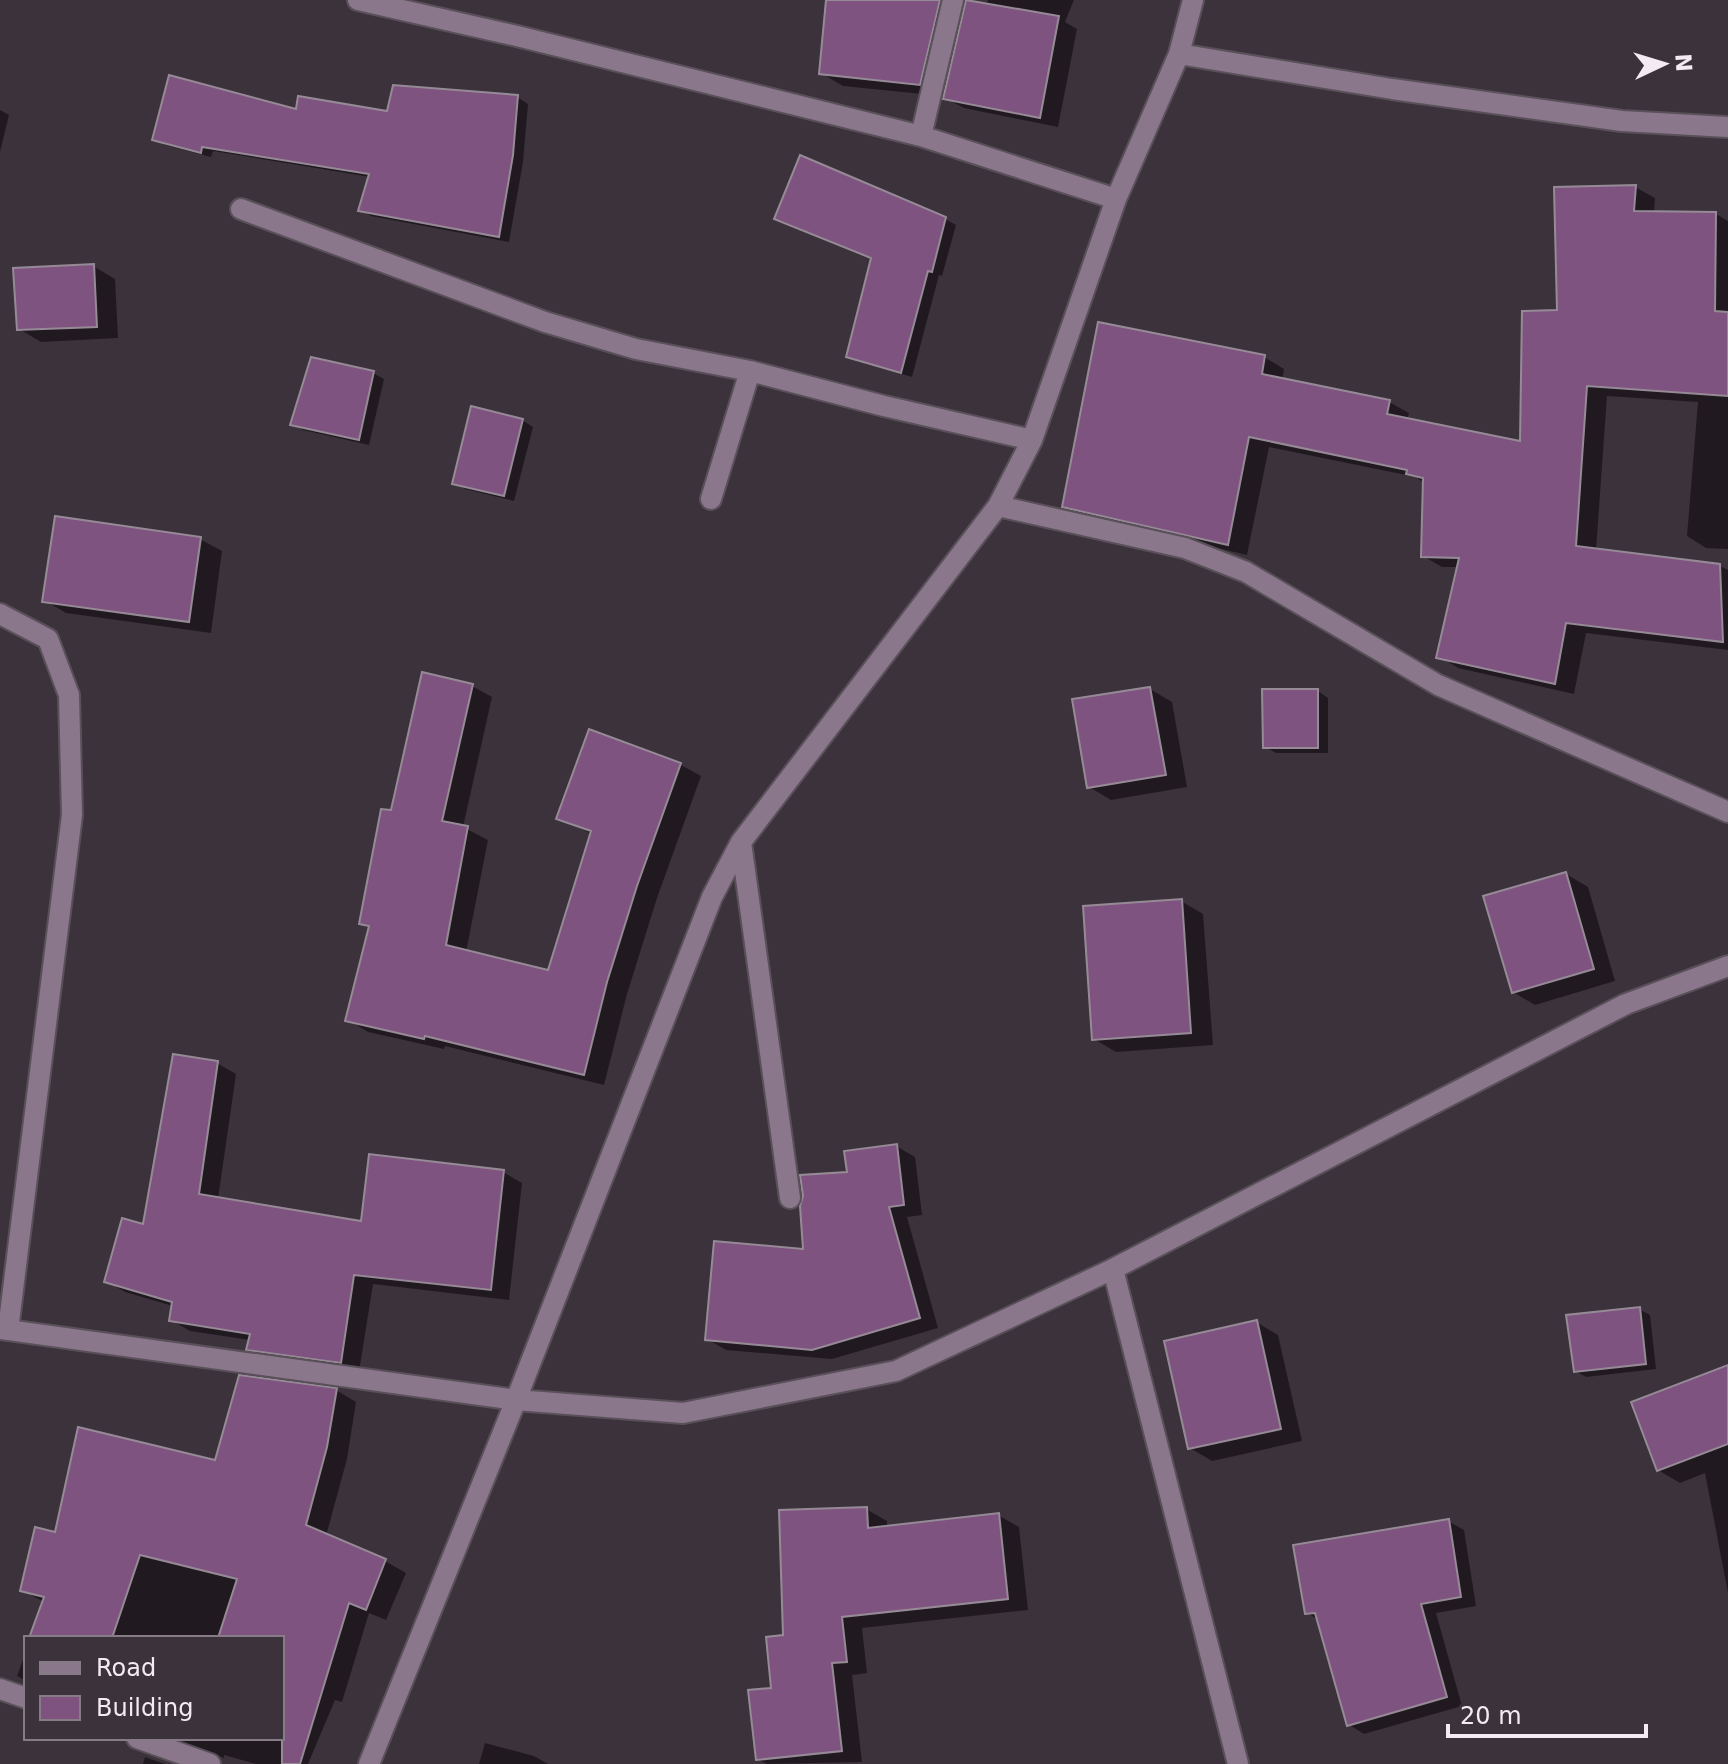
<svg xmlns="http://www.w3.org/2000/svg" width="1728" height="1764" font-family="'DejaVu Sans',sans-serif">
<rect width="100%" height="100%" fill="#3c323c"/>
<!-- shadow -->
<path fill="#0007" d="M 828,0 L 950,0 L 965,9 L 967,0 L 986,4 L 988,0 L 1074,0 L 1065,22 L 1077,29 L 1058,127 L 964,108 L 945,98 L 948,87 L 944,86 L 942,96 L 843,86 L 821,73 Z
M 517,97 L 528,104 L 523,162 L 509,242 L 371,216 L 360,210 L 370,177 L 213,151 L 211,157 L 165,145 L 155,139 L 298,112 L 388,113 Z
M 0,110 L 9,115 L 0,152 Z
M 1635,187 L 1655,198 L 1654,214 L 1716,214 L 1728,221 L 1728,549 L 1706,548 L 1687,536 L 1698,402 L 1607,396 L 1596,550 L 1720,566 L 1728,570 L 1728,650 L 1586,633 L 1574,694 L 1458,668 L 1439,656 L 1459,567 L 1442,567 L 1423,556 L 1424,483 L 1416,477 L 1269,447 L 1247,555 L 1084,517 L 1064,506 L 1264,357 L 1284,369 L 1282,380 L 1389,402 L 1409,413 L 1407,420 L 1522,443 L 1559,312 Z
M 945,219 L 956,225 L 942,276 L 939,275 L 912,377 L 859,362 L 848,356 Z
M 93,266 L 115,279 L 118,338 L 41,342 L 19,329 Z
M 373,373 L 384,379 L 369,445 L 303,430 L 292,424 Z
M 522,420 L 533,427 L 514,501 L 465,489 L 455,483 Z
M 200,539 L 222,551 L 211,633 L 66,613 L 44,600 Z
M 472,686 L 492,697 L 463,827 L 488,840 L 466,952 L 549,972 L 592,834 L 559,818 L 590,732 L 681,765 L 701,776 L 657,898 L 627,994 L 604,1085 L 445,1046 L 444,1049 L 368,1032 L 348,1020 L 370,928 L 362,923 L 392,813 Z
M 1150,689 L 1172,702 L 1187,787 L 1111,800 L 1089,787 Z
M 1318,691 L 1328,698 L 1328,753 L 1276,753 L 1265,747 Z
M 1566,874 L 1588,887 L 1615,981 L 1535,1005 L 1513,992 Z
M 1181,901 L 1203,914 L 1213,1045 L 1116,1052 L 1094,1039 Z
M 217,1063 L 236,1074 L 218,1199 L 363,1223 L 503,1172 L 522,1183 L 509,1300 L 373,1284 L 359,1372 L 266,1359 L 248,1349 L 250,1340 L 190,1331 L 171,1320 L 173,1306 L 125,1292 L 107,1281 L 144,1226 Z
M 896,1146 L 915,1157 L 922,1215 L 907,1217 L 938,1328 L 832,1359 L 726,1350 L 707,1339 L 805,1251 Z
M 1639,1309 L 1650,1315 L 1656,1369 L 1586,1377 L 1575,1371 Z
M 1256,1322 L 1278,1335 L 1302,1441 L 1212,1461 L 1190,1448 Z
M 1728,1367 L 1728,1593 L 1705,1473 L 1680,1483 L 1658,1470 Z
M 336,1390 L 356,1402 L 347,1459 L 326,1536 L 385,1561 L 406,1573 L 386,1620 L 369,1613 L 342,1702 L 335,1700 L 308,1764 L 256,1764 L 224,1755 L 224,1758 L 167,1738 L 282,1738 L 282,1638 L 31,1638 L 44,1602 L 22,1590 L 57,1534 L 217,1462 Z
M 866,1509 L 887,1521 L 887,1527 L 998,1515 L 1019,1527 L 1028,1610 L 862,1628 L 867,1673 L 852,1675 L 862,1762 L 767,1764 L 757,1759 L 785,1636 Z
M 1448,1521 L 1464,1530 L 1476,1606 L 1436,1613 L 1462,1706 L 1364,1734 L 1348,1724 L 1319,1620 L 1307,1613 Z
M 26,1652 L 26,1681 L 17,1676 Z
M 485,1743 L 534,1756 L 548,1764 L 479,1764 Z
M 145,1757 L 165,1764 L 143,1764 Z"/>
<!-- building -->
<path fill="#7e537f" stroke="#968a96" stroke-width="2" d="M 826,0 L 940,0 L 920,85 L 819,74 Z
M 966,0 L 1059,16 L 1040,118 L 943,99 Z
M 169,75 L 296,109 L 298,96 L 387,111 L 393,85 L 518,95 L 513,155 L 499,237 L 358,211 L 369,174 L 202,147 L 201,153 L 152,140 Z
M 800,155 L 946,217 L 932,272 L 928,271 L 901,373 L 846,357 L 871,258 L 774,219 Z
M 1636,185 L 1634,211 L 1716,212 L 1715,311 L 1728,312 L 1728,396 L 1587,386 L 1576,546 L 1720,564 L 1723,642 L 1566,623 L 1555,684 L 1436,658 L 1459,558 L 1421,557 L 1423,478 L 1406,474 L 1407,470 L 1249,437 L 1228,545 L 1062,507 L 1098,322 L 1265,355 L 1262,374 L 1390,400 L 1387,414 L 1520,441 L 1522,311 L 1557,310 L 1554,187 Z
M 94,264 L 97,327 L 17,330 L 13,268 Z
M 311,357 L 374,371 L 359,440 L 290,425 Z
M 471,406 L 523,419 L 504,496 L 452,484 Z
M 55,516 L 201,537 L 189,622 L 42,602 Z
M 422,672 L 473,684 L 442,821 L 468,826 L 446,945 L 548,970 L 591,831 L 556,819 L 589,729 L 681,763 L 637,886 L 607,982 L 584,1075 L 425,1036 L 424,1039 L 345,1021 L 369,926 L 359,924 L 381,809 L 391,810 Z
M 1150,687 L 1166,775 L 1087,788 L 1072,699 Z
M 1262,689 L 1318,689 L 1318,748 L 1263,748 Z
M 1566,872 L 1594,969 L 1512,993 L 1483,896 Z
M 1182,899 L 1191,1033 L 1092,1040 L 1083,906 Z
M 173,1054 L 218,1061 L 199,1194 L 361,1221 L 369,1154 L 504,1170 L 491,1290 L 354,1275 L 341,1363 L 246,1350 L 250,1334 L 169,1321 L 172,1302 L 104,1282 L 122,1218 L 143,1224 Z
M 897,1144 L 904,1205 L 889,1207 L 920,1318 L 812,1350 L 705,1340 L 714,1241 L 803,1249 L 800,1206 L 803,1196 L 800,1175 L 847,1172 L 844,1151 Z
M 1640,1307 L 1646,1364 L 1574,1372 L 1566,1315 Z
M 1257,1320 L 1281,1429 L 1188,1449 L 1164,1341 Z
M 1728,1365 L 1728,1444 L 1657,1471 L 1631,1402 Z
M 239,1375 L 337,1388 L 327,1447 L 306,1525 L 386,1559 L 366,1610 L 349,1603 L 300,1764 L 282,1764 L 282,1638 L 218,1638 L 237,1579 L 140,1555 L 112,1638 L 29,1638 L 44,1597 L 20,1591 L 35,1527 L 55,1532 L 78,1427 L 215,1460 Z
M 867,1507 L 868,1528 L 999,1513 L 1008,1599 L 842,1617 L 847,1662 L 832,1663 L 842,1751 L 756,1760 L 748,1690 L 771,1688 L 766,1637 L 783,1635 L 779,1510 Z
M 1449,1519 L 1461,1597 L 1421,1604 L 1447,1697 L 1347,1726 L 1315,1613 L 1305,1614 L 1293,1545 Z"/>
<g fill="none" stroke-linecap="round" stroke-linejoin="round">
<!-- minor casing -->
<g stroke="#595059" stroke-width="24">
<path id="minor" d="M 358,0 L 517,36 L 921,136 L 1116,199
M 1179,54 L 1392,89 L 1622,121 L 1728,127
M 921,136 L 953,0
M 241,209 L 545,322 L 636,349 L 750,371 L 884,406 L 1032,440
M 711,499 L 750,371
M 998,506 L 1185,548 L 1246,572 L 1438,685 L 1728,812
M 0,614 L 48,639 L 69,695 L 72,815 L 8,1330
M 741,842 L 790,1198
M 1113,1269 L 1238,1764
M 0,1329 L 516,1400 L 683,1413 L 896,1371 L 1113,1269 L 1626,1004 L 1728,966
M 0,1689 L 26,1698
M 137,1738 L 210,1764
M 369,1764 L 516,1400 L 712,897 L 741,842 L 998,506 L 1032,440 L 1116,199 L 1179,54 L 1193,0"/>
</g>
<!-- minor -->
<use href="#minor" stroke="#8b778c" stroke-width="20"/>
</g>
<!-- legend -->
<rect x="24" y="1636" width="260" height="104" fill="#3c323c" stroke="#857c85" stroke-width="2"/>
<rect x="40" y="1662" width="40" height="12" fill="#8b778c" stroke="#857c85" stroke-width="2"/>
<text x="96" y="1676" font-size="24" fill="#f2ebf2">Road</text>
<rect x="40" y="1696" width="40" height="24" fill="#7e537f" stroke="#857c85" stroke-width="2"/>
<text x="96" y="1716" font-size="24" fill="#f2ebf2">Building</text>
<!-- north arrow -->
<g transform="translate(1664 64) rotate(86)" stroke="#3c323c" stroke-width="6" paint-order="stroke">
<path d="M0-6L14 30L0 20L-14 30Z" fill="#f2ebf2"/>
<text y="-12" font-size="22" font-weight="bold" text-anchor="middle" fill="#f2ebf2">N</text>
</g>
<!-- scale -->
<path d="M1448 1724v12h198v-12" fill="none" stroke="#f2ebf2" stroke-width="4"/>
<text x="1460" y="1724" font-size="24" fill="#f2ebf2" stroke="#3c323c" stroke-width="6" paint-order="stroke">20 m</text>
</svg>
